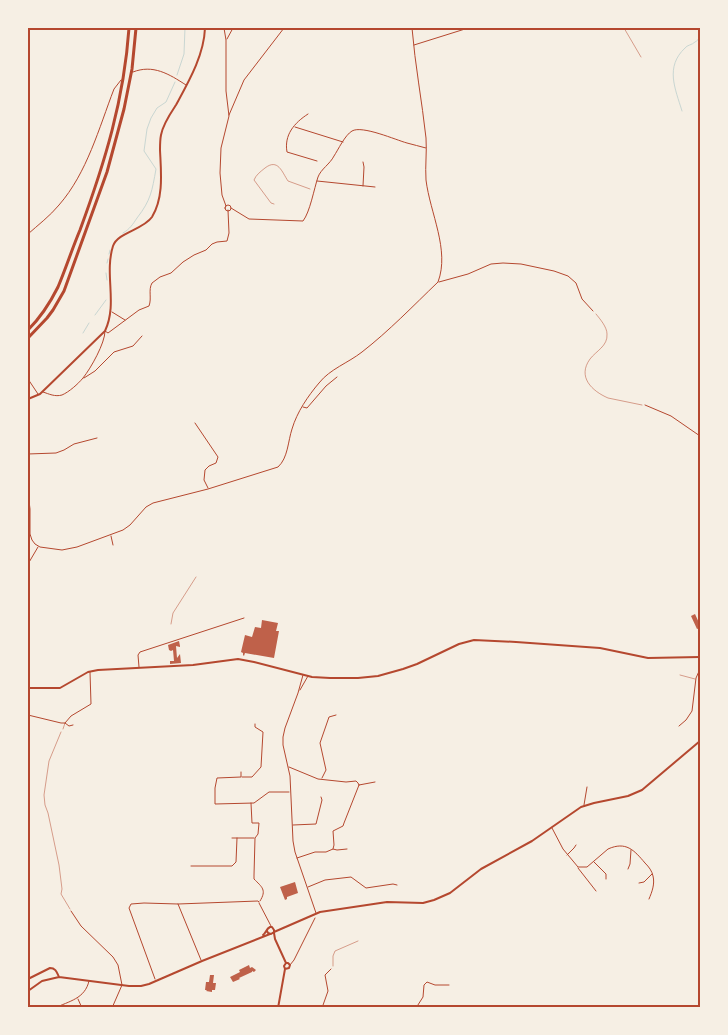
<svg xmlns="http://www.w3.org/2000/svg" width="728" height="1035" font-family="'Titillium Web',sans-serif">
<rect width="100%" height="100%" fill="#f6efe4"/>
<g fill="none" stroke-linecap="round" stroke-linejoin="round">
<!-- stream -->
<path stroke="#c9d6d2" stroke-width="1" d="M 177,75 L 184,54 L 185,28
M 682,111 C 675,88 665,67 685,48 C 687,45 692,45 695,42 C 697,41 699,39 700,37
M 123,233 C 130,229 133,224 137,218 C 151,200 152,191 156,169 L 144,151 L 147,129 L 151,118 L 157,108 L 166,102 L 175,82
M 109,254 L 110,250
M 107,263 L 108,259
M 106,273 L 107,280
M 95,315 L 106,300
M 83,333 L 89,323"/>
</g>
<!-- building -->
<path fill="#bf614a" d="M 695,614 L 700,625 L 700,628 L 697,629 L 691,616 Z
M 262,620 L 278,623 L 276,631 L 279,631 L 274,658 L 245,653 L 244,656 L 243,655 L 243,653 L 241,652 L 245,635 L 252,637 L 255,627 L 261,628 Z
M 179,641 L 180,646 L 180,647 L 176,646 L 177,658 L 180,654 L 181,663 L 170,664 L 170,661 L 174,661 L 173,650 L 171,651 L 169,650 L 168,645 Z
M 295,882 L 298,893 L 287,897 L 287,899 L 285,900 L 280,887 Z
M 249,965 L 250,968 L 252,967 L 256,970 L 254,972 L 252,971 L 252,972 L 239,978 L 240,979 L 233,982 L 230,977 L 240,972 L 239,970 Z
M 210,975 L 214,975 L 213,983 L 216,983 L 215,990 L 212,990 L 212,992 L 206,991 L 207,990 L 205,990 L 206,982 L 209,982 Z"/>
<g fill="none" stroke-linecap="round" stroke-linejoin="round">
<!-- path -->
<path stroke="#b5482f" stroke-width="0.5" d="M 274,204 L 271,203 L 254,180 C 256,175 260,172 265,168 C 278,158 282,172 288,181 L 310,189
M 596,314 C 600,319 607,327 607,334 C 608,346 596,351 590,359 C 577,377 592,391 608,398 L 642,405
M 171,624 L 173,613 L 196,577
M 61,732 L 49,761 L 44,795 L 45,805 L 48,813 L 59,865 L 62,889 L 61,894 L 70,909
M 333,966 L 333,956 L 335,951 L 358,941"/>
<!-- service -->
<path stroke="#b5482f" stroke-width="0.5" d="M 624,28 L 641,57
M 680,675 L 695,679
M 63,729 L 65,723"/>
<!-- minor -->
<path stroke="#b5482f" stroke-width="1" d="M 224,28 L 226,40 L 226,91 L 229,116 L 221,148 L 220,173 L 222,195 L 226,206
M 227,39 L 233,28
M 414,45 L 465,29 C 471,28 479,30 485,28
M 133,72 C 153,64 169,74 186,85
M 308,114 C 294,123 284,135 287,152 L 317,161
M 229,115 L 244,80 L 284,28
M 295,127 L 343,142
M 317,181 L 375,187
M 363,186 L 364,167 L 363,162
M225 208a3 3 0 1 1 6 0a3 3 0 1 1-6 0Z
M 231,208 L 249,219 L 303,221 C 310,212 314,189 318,177 C 321,169 330,164 334,156 C 338,150 345,135 352,131 C 362,125 396,140 407,143 C 413,145 420,146 426,148
M 28,234 C 38,225 50,216 59,205 C 87,173 99,128 114,89 L 121,80
M 439,282 L 468,274 L 491,264 L 503,263 L 521,264 L 554,271 L 568,276 L 576,283 L 582,299 L 593,311
M 112,312 L 125,320
M 84,378 L 95,371 L 114,352 L 133,346 L 142,336
M 28,379 L 38,394
M 43,392 C 49,394 55,397 62,395 C 69,392 78,384 83,378 C 91,368 105,343 105,331 L 108,333 L 139,310 L 149,306 C 152,298 148,290 152,283 L 160,277 L 171,273 L 183,262 L 194,255 L 206,250 L 212,244 L 217,242 L 227,241 L 229,233 L 228,210
M 645,405 L 671,416 L 700,436
M 303,407 L 307,408 L 326,386 L 337,377
M 195,423 L 218,457 L 216,463 L 209,466 L 205,470 L 204,480 L 208,488
M 28,454 L 56,453 L 64,450 L 74,444 L 97,438
M 28,493 L 30,509 L 30,534 L 32,540 L 35,544 L 40,547 L 62,550 L 77,547 L 123,530 L 130,525 L 146,507 L 153,503 L 208,489 L 278,467 C 288,458 288,441 292,429 C 297,412 308,396 319,383 C 330,369 348,363 362,352 C 389,331 413,306 438,282 C 450,250 430,213 426,180 C 425,166 427,152 426,138 C 422,101 415,65 412,28
M 111,536 L 113,545
M 28,564 L 38,547
M 139,667 L 138,655 L 140,652 L 244,618
M 303,675 L 298,693 L 285,728 L 283,737 L 283,745 L 290,776 L 293,841 L 295,852 L 316,913
M 300,690 L 308,676
M 28,715 L 61,723 L 65,723 L 69,726 L 73,725
M 65,723 L 71,716 L 91,704 L 90,672
M 679,726 L 686,720 L 692,711 L 696,678 L 700,669
M 289,767 L 318,779 L 346,782 L 356,781 L 358,783 L 359,785
M 241,772 L 241,777 L 217,778 L 215,788 L 215,804 L 254,803 L 269,792 L 289,792
M 242,777 L 252,777 L 261,767 L 263,732 L 255,727 L 255,724
M 322,778 L 326,770 L 320,743 L 329,717 L 336,715
M 359,785 L 375,782
M 251,803 L 252,823 L 259,823 L 258,834 L 255,838 L 254,875 L 254,879 C 262,887 267,890 260,901
M 584,805 L 587,787
M 293,825 L 316,824 L 322,800 L 321,797
M 552,828 L 563,849 L 578,867 L 587,867 L 608,849 C 626,841 634,850 645,863 C 649,867 652,871 653,876 C 655,884 652,892 649,899
M 232,838 L 254,838
M 333,849 L 334,845 L 333,831 L 343,826 L 344,823 L 359,785
M 567,855 L 574,848 L 576,845
M 297,858 L 315,852 L 326,852 L 333,849 L 337,850 L 347,849
M 594,862 L 606,874 L 606,879
M 191,866 L 232,866 L 236,862 L 237,838
M 578,868 L 596,891
M 628,869 L 630,864 L 631,850
M 639,883 L 644,882 L 652,874
M 308,887 L 325,880 L 351,877 L 366,888 L 393,884 L 397,885
M 259,903 L 271,926
M 178,904 L 201,960
M 71,911 L 81,926 L 113,957 L 118,965 L 122,985 L 112,1008
M 290,965 L 294,960 L 315,918
M 155,979 L 129,908 L 131,904 L 144,903 L 178,904 L 258,901 L 259,902
M 78,999 L 82,1008
M 55,1008 C 69,1001 85,999 89,981
M 322,1008 L 328,991 L 325,975 L 331,969
M 416,1008 L 423,997 L 424,985 L 427,982 L 435,985 L 449,985"/>
<!-- tertiary -->
<path stroke="#b5482f" stroke-width="2" d="M 28,399 L 40,394 L 105,331 C 118,303 104,275 113,246 C 118,232 143,230 152,217 C 164,197 161,172 160,150 C 160,145 160,140 161,135 C 163,124 170,114 176,105 C 189,81 204,55 205,28
M 28,688 L 60,688 L 88,672 L 98,670 L 193,665 L 238,659 L 254,662 L 312,677 L 330,678 L 358,678 L 378,676 L 403,669 L 417,664 L 459,644 L 474,640 L 516,642 L 600,648 L 648,658 L 700,657
M 274,932 L 320,912 L 387,902 L 423,903 L 434,900 L 450,893 L 481,869 L 532,841 L 581,807 L 594,803 L 628,796 L 642,790 L 700,741
M 274,933 L 275,939 L 286,963 L 288,963 L 290,965 L 289,968 L 285,969
M 263,935 C 266,933 266,929 270,927 L 272,927 L 274,930 L 274,932 L 271,934 L 268,933 L 267,931
M 28,979 L 50,968 C 56,968 57,973 59,977
M 28,991 L 42,981 L 59,977 L 129,986 L 141,986 L 149,984 L 202,961 L 270,934
M 278,1008 L 285,969 L 284,966 L 286,963"/>
<!-- motorway -->
<path stroke="#b5482f" stroke-width="3" d="M 28,330 C 41,317 50,303 58,287 C 66,268 72,249 80,230 C 105,162 124,100 129,28
M 28,338 L 47,318 L 53,310 L 64,291 L 107,172 L 124,109 L 132,69 L 136,28"/>
</g>
<!-- border -->
<rect width="728" height="1035" fill="none" stroke="#f6efe4" stroke-width="58"/>
<rect x="29" y="29" width="670" height="977" fill="none" stroke="#b5482f" stroke-width="2"/>
</svg>
